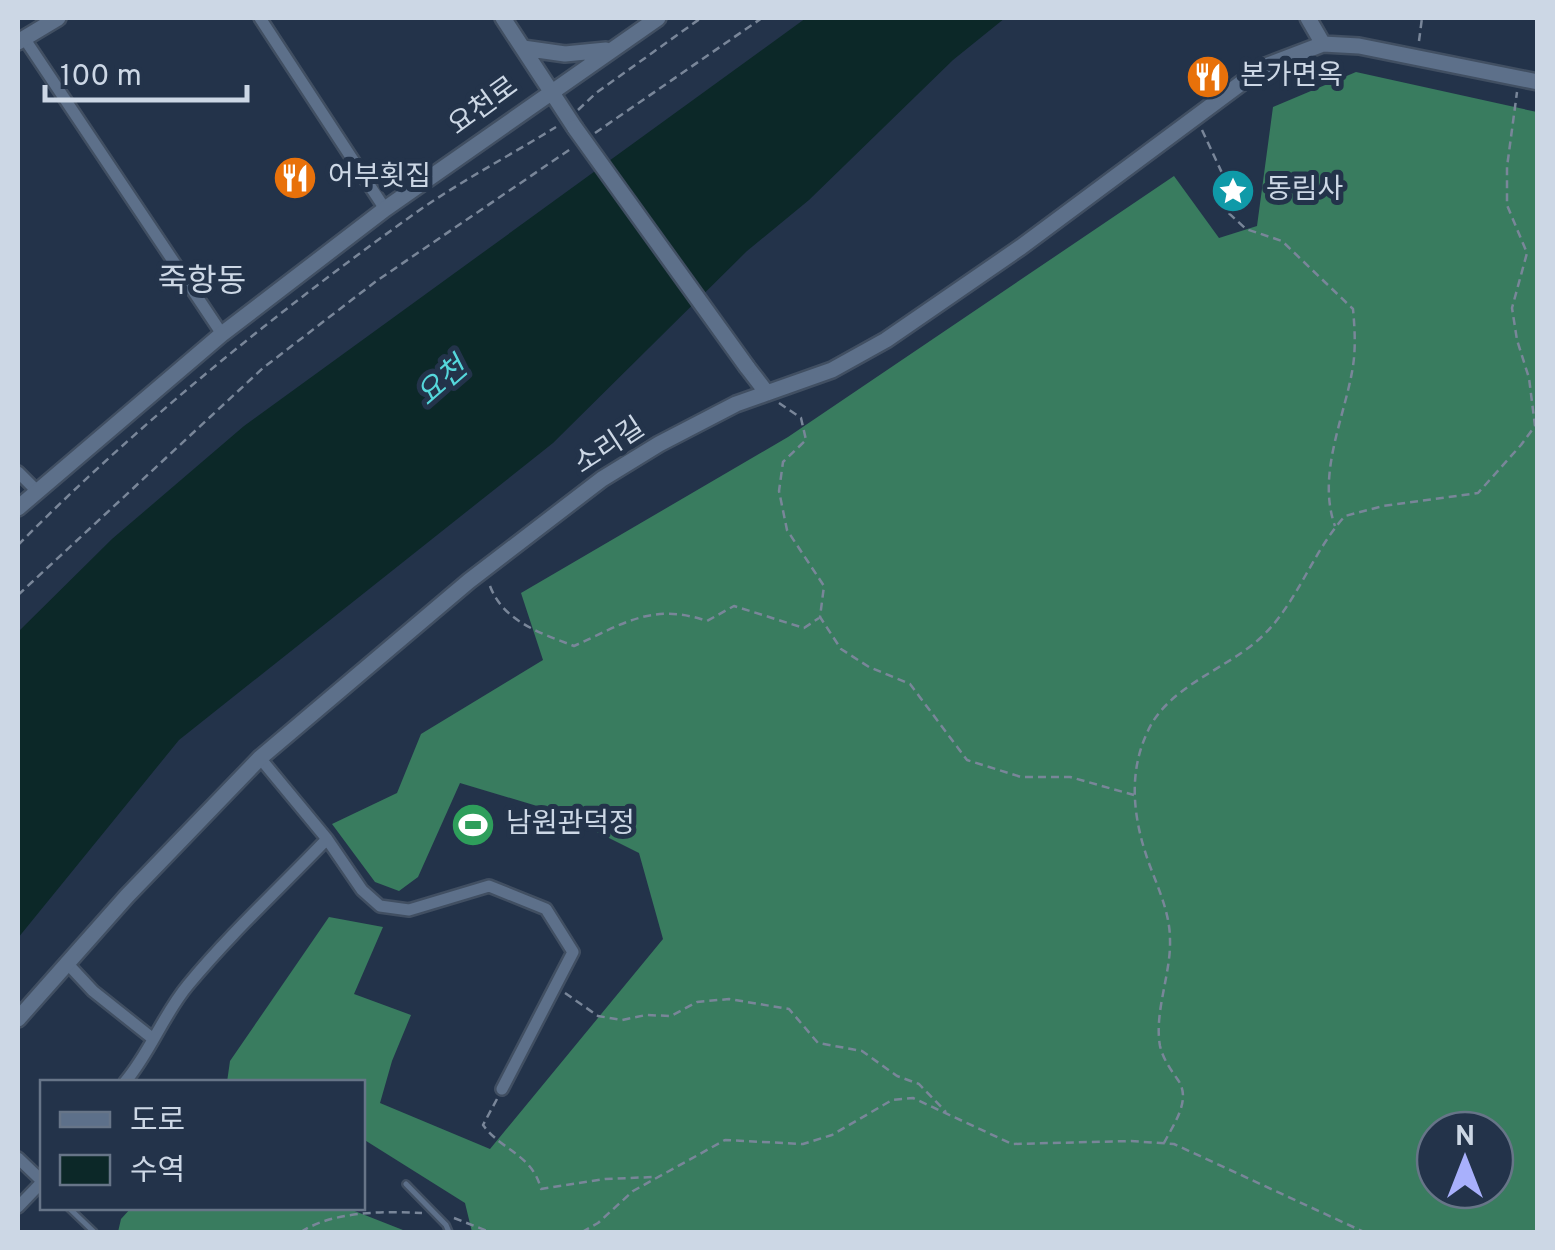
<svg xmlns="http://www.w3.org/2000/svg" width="1555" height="1250" font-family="Overpass,'Noto Sans KR',sans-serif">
<rect width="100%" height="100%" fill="#23334a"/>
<!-- forest -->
<path fill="#397c5f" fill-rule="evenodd" d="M 1356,72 L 1537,112 L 1537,1232 L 472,1232 L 465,1203 L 363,1139 L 362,1082 L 227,1082 L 230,1061 L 329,917 L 383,927 L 354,994 L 411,1015 L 392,1061 L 380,1103 L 490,1149 L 663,939 L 639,853 L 557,812 L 460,783 L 418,877 L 399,891 L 375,882 L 332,824 L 397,793 L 421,734 L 543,660 L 521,593 L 788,437 L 1174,176 L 1219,238 L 1257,226 L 1273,107 ZM 1435,1130 L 1495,1130 L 1495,1190 L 1435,1190 Z
M 131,1208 L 347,1208 L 408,1232 L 118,1232 L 121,1219 Z"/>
<!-- water -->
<path fill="#0c2828" d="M 806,18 L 1005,18 L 953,60 L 809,200 L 747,251 L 553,443 L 179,740 L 18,938 L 18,632 L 112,539 L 244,426 Z"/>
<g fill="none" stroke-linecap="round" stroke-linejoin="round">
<!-- lane casing -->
<g stroke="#414f62" stroke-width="10">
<path id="lane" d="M 406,1184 L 446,1225 L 449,1232
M 69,1208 L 94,1232"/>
</g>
<!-- street casing -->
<g stroke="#414f62" stroke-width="16">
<path id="street" d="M 260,18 L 385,209
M 24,38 L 222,334
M 18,472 L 36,490
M 327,839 L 362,890 L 380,906 L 409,910 L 489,886 L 546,909 L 573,952 L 502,1089
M 66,962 L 93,991 L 152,1038
M 125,1082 C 150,1053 163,1015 188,985 C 230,934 281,887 327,839 L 260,758
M 18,1158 L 42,1181
M 18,1207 L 42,1182"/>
</g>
<!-- secondary casing -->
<g stroke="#414f62" stroke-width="20">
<path id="secondary" d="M 503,18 L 575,128
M 1308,18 L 1323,44
M 18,42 L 58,18
M 523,48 L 565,54 L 606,50
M 747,367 L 767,393
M 18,508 L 222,334 L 385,209 L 658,18
M 18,1019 L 127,896 L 260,758 L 469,581 L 602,479 L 659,444 L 736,404 L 832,370 L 886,340 L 1021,247 L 1263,67 L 1323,44 L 1359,46 L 1538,82"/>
</g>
<!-- path -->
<path stroke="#798699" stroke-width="2.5" stroke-dasharray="8 5" stroke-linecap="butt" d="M 1419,41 L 1422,18
M 578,110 L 596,93 L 701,18
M 1202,130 L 1222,173 L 1221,206 L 1246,229 L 1282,241 L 1353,309 C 1355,331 1356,351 1352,372 C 1343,421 1317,476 1335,526
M 595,133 L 762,18
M 779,403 L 801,418 L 806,440 L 783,462 L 779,491 L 787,530 L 824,586 L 820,617 L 841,649 L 869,667 L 910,684 L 967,760 L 1021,777 L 1070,777 L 1134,795
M 18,545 C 139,423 274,314 414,214 C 459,182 509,156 556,127
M 490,586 C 503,621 540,633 574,646 C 623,624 652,602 707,621 L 734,606 L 804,628 L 819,618
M 18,595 L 263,368 L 375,282 L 572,148
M 565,993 L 598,1016 L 622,1020 L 646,1015 L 671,1016 L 697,1002 L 729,999 L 789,1009 L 818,1043 L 862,1051 L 897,1076 L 919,1084 L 946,1112
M 497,1099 L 483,1125 C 502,1151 532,1154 541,1189 L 605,1179 L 653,1177
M 1164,1143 C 1173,1125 1192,1100 1178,1080 C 1171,1070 1163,1059 1160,1046 C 1154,1012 1171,974 1170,940 C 1170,914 1159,890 1150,866 C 1134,823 1127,776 1147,733 C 1166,688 1222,671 1257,641 C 1296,608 1311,553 1345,516 L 1383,506 L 1478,493 L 1521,445 L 1535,426 L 1529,378 L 1517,340 L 1512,308 L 1527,253 L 1507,205 L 1507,167 L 1517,92
M 454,1218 L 490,1232
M 301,1232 C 333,1211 385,1211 422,1213
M 582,1232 L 598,1223 L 633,1191 L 725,1140 L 803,1144 L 832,1135 L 892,1100 L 913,1098 L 1012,1144 L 1131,1141 L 1174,1144 L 1364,1232"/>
<!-- lane -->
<use href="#lane" stroke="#5d708a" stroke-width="5"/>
<!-- street -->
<use href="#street" stroke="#5d708a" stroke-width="11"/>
<!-- secondary -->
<use href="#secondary" stroke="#5d708a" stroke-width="15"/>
<!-- secondary-bridge casing -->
<g stroke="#414f62" stroke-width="20" stroke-linecap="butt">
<path id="secondary-bridge" d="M 575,128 L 747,367"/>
</g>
<!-- secondary-bridge -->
<use href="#secondary-bridge" stroke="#5d708a" stroke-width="15"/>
</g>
<!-- icons -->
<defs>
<g id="restaurant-disc" transform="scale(2.25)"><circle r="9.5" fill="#e8710a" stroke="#23334a"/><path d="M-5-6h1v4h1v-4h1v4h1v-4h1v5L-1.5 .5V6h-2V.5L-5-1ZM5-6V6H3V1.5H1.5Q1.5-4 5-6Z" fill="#fff"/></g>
<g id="sight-disc" transform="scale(2.25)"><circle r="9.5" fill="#0f9aa8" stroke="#23334a"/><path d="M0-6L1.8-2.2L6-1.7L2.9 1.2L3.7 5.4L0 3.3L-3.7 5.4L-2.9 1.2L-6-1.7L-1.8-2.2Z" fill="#fff"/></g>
<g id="stadium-disc" transform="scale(2.25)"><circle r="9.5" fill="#2e9e5b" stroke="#23334a"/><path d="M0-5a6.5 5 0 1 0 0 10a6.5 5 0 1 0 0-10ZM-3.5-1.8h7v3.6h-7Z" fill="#fff"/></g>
</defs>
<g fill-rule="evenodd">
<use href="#restaurant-disc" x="1208" y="77"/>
<use href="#restaurant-disc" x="295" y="178"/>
<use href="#sight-disc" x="1233" y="191"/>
<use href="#stadium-disc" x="473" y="825"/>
</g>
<g text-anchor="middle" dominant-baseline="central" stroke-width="10" stroke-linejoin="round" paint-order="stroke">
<!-- poi labels -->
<g font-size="28" fill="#ccd7e5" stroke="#23334a" text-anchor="start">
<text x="1240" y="77">본가면옥</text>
<text x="328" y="178">어부횟집</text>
<text x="1266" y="191">동림사</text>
<text x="506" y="825">남원관덕정</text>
</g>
<!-- street labels -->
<g font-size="28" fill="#ccd7e5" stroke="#23334a">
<text transform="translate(484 107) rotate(-36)">요천로</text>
<text transform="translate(610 447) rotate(-33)">소리길</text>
</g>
<!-- water labels -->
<g font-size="30" font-style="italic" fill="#55d7db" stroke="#23334a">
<text transform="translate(443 383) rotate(-41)">요천</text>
</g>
<!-- quarter labels -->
<g font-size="32" fill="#ccd7e5" stroke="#23334a">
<text x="202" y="283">죽항동</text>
</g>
</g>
<!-- border -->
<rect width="1555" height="1250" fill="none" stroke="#ccd7e5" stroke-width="40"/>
<!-- legend -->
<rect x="40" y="1080" width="325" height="130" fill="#23334a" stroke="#677588" stroke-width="2.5"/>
<rect x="60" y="1112" width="50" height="15" fill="#5d708a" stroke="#677588" stroke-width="2.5"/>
<text x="130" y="1130" font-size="30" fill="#ccd7e5">도로</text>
<rect x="60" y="1155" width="50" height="30" fill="#0c2828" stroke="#677588" stroke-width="2.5"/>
<text x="130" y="1180" font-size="30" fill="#ccd7e5">수역</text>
<!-- north arrow -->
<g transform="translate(1465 1160)"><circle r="48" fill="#23334a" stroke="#677588" stroke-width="2.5"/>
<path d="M0-8L18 38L0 25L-18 38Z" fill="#a8b0fc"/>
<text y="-15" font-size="28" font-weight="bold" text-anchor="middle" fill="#ccd7e5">N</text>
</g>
<!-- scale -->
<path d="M45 85v15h202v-15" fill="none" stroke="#ccd7e5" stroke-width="5"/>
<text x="60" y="85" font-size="30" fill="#ccd7e5" stroke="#23334a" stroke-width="8" paint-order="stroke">100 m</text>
</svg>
